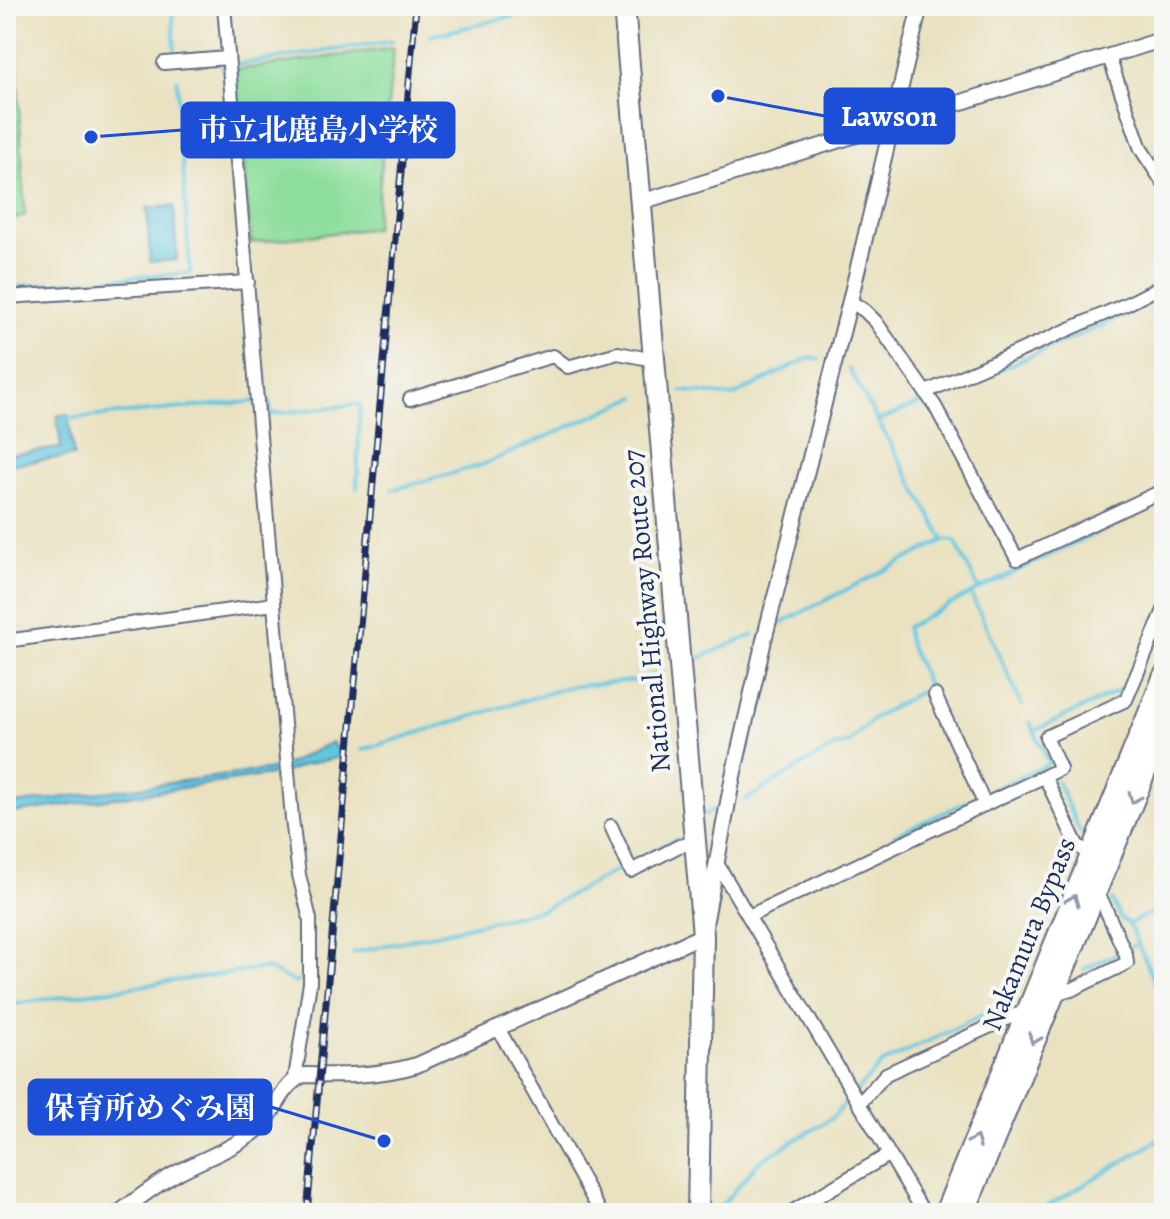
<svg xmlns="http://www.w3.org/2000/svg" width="1170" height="1219" font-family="Alegreya,'Noto Serif JP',serif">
<rect width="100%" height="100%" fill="#f6f6f2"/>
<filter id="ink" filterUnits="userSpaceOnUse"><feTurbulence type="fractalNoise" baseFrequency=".0125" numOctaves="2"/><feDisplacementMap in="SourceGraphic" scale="16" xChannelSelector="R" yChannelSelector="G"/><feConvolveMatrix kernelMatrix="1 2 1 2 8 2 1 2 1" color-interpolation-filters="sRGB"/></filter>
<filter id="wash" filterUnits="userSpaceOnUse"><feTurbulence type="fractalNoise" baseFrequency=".006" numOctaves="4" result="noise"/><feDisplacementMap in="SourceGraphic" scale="32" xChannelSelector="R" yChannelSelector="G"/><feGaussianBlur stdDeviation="1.8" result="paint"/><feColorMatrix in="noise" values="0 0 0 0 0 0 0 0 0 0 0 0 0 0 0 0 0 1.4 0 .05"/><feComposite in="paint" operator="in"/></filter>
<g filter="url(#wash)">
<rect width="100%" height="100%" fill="#e9e1bf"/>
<!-- green -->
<path fill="#8dde9d" stroke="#54867e" stroke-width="2" d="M 16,43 L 25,215 L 6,223 L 6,44 Z
M 394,48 L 375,228 L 251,243 L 235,70 Z"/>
<!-- water -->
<path fill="#61c6df" stroke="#3e7a9e" stroke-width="2" d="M 174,206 L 177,260 L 150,262 L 147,208 Z
M 68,414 L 74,456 L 6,465 L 6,455 L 61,448 L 57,416 Z
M 332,742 L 335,747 L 341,748 L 341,757 L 304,765 L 283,773 L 6,814 L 6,805 L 280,768 Z"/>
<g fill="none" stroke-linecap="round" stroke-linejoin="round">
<!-- stream -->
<path stroke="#61c6df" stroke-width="4" d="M 172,6 L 175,50
M 430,36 L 555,6
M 222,67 L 393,41
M 6,287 L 190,273 L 177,79
M 849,369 L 944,540
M 682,391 L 733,396 L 808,358 L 819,359
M 65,419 L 269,400 L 271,414 L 360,404 L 357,488
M 878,421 L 1132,313 L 1164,295
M 392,490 L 482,465 L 636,397
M 971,594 L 1022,705
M 779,624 L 944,540 L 955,541 L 979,589
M 694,660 L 753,635
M 1034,731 L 1120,690
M 362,750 L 568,687 L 640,680 L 663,671
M 1057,781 L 1080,832
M 989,791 L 1049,764 L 1030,722
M 745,800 L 833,747 L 850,742 L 875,717 L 927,688 C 924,666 905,649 907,627 L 979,589 L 1164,501
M 705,815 L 716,808
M 895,835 L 971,800
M 1112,900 L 1120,918 L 1129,924
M 1164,907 L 1129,924 L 1164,1003
M 353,953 L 544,909 L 676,839
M 1084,969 L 1137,944
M 6,1005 L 266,968 L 296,983 L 301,979
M 715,1213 L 760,1161 L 832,1118 L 881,1064 L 1003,1005
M 1036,1213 L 1164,1137"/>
</g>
</g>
<g filter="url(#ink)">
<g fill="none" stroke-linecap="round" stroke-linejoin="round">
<!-- minor casing -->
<g stroke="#636d80" stroke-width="16">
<path id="minor" d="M 224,6 L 292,819 L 299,875 L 310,919 L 310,983 L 295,1078
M 1109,57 L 1141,149 L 1164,184
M 164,63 L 228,58
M 6,297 L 248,282
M 850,301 L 865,311 L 876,322 L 935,406 L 1017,559 L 1164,490
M 926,392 L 1129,303 L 1164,285
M 410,399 L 553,356 L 568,367 L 618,353 L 654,360
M 6,641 L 274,604
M 935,695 L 985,805
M 1045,777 L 1077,845 L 1091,855
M 611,826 L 631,871 L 679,846 L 695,843
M 718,865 L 924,1213
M 749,916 L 1060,769 L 1046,737 L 1126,700 L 1164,610
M 1053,993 L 1071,990 L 1127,963 L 1126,955 L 1103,903 L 1093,896
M 498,1028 L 601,1213
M 859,1104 L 886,1074 L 1028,1009
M 790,1213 L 888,1155"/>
</g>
<!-- tertiary casing -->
<g stroke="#636d80" stroke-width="18">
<path id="tertiary" d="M 641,202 L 1164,39
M 119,1213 C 137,1199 155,1185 175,1174 C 202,1159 233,1149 257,1130 C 275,1115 282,1083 304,1075 C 343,1076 379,1076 417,1065 L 703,935 L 733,776 L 764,640 L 850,301 L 920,6"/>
</g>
<!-- trunk casing -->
<g stroke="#636d80" stroke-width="24">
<path id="trunk" d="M 624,6 L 703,935 L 698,1213
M 945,1213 L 1164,676
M 964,1213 L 1164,726"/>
</g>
<!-- minor -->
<use href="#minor" stroke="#fff" stroke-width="12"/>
<!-- tertiary -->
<use href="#tertiary" stroke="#fff" stroke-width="14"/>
<!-- trunk -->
<use href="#trunk" stroke="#fff" stroke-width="20"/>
<!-- rail casing -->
<g stroke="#1b2f5e" stroke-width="7">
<path id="rail" d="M 307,1213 L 416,6"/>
</g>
<!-- rail -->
<use href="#rail" stroke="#f6f6f2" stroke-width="4" stroke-dasharray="12" stroke-linecap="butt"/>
</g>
<!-- one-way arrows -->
<defs><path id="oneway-chevron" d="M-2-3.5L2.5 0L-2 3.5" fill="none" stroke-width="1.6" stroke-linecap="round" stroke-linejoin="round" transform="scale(2)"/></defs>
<g stroke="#8d97ae">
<use href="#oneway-chevron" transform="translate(1134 798) rotate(113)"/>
<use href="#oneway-chevron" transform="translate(1073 900) rotate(-68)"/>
<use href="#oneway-chevron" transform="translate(1034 1039) rotate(112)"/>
<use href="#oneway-chevron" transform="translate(975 1141) rotate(-68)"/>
</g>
</g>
<g text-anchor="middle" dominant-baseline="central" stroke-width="8" stroke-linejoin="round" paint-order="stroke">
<!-- street labels -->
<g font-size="28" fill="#1b2f5e" stroke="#f6f6f2">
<text transform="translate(647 611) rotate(-95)">National Highway Route 207</text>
<text transform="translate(1029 934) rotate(-68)">Nakamura Bypass</text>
</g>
</g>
<!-- callouts -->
<path fill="none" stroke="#1d4ed8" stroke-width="3" d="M718 96L825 116M91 137L182 130M384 1141L271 1107"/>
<g fill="#1d4ed8" stroke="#f6f6f2" stroke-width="3">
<circle cx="718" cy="96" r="8"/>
<circle cx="91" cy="137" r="8"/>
<circle cx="384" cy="1141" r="8"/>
</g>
<g fill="#1d4ed8" stroke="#1d4ed8" stroke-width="3">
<rect x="825" y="89" width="129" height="54" rx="8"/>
<rect x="182" y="103" width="272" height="54" rx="8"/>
<rect x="29" y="1080" width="242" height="54" rx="8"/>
</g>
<g font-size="30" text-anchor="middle" font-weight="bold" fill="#fff">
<text x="889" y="126">Lawson</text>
<text x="318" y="140">市立北鹿島小学校</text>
<text x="150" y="1118">保育所めぐみ園</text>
</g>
<!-- margin -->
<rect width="1170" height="1219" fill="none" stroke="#f6f6f2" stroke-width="32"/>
</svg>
